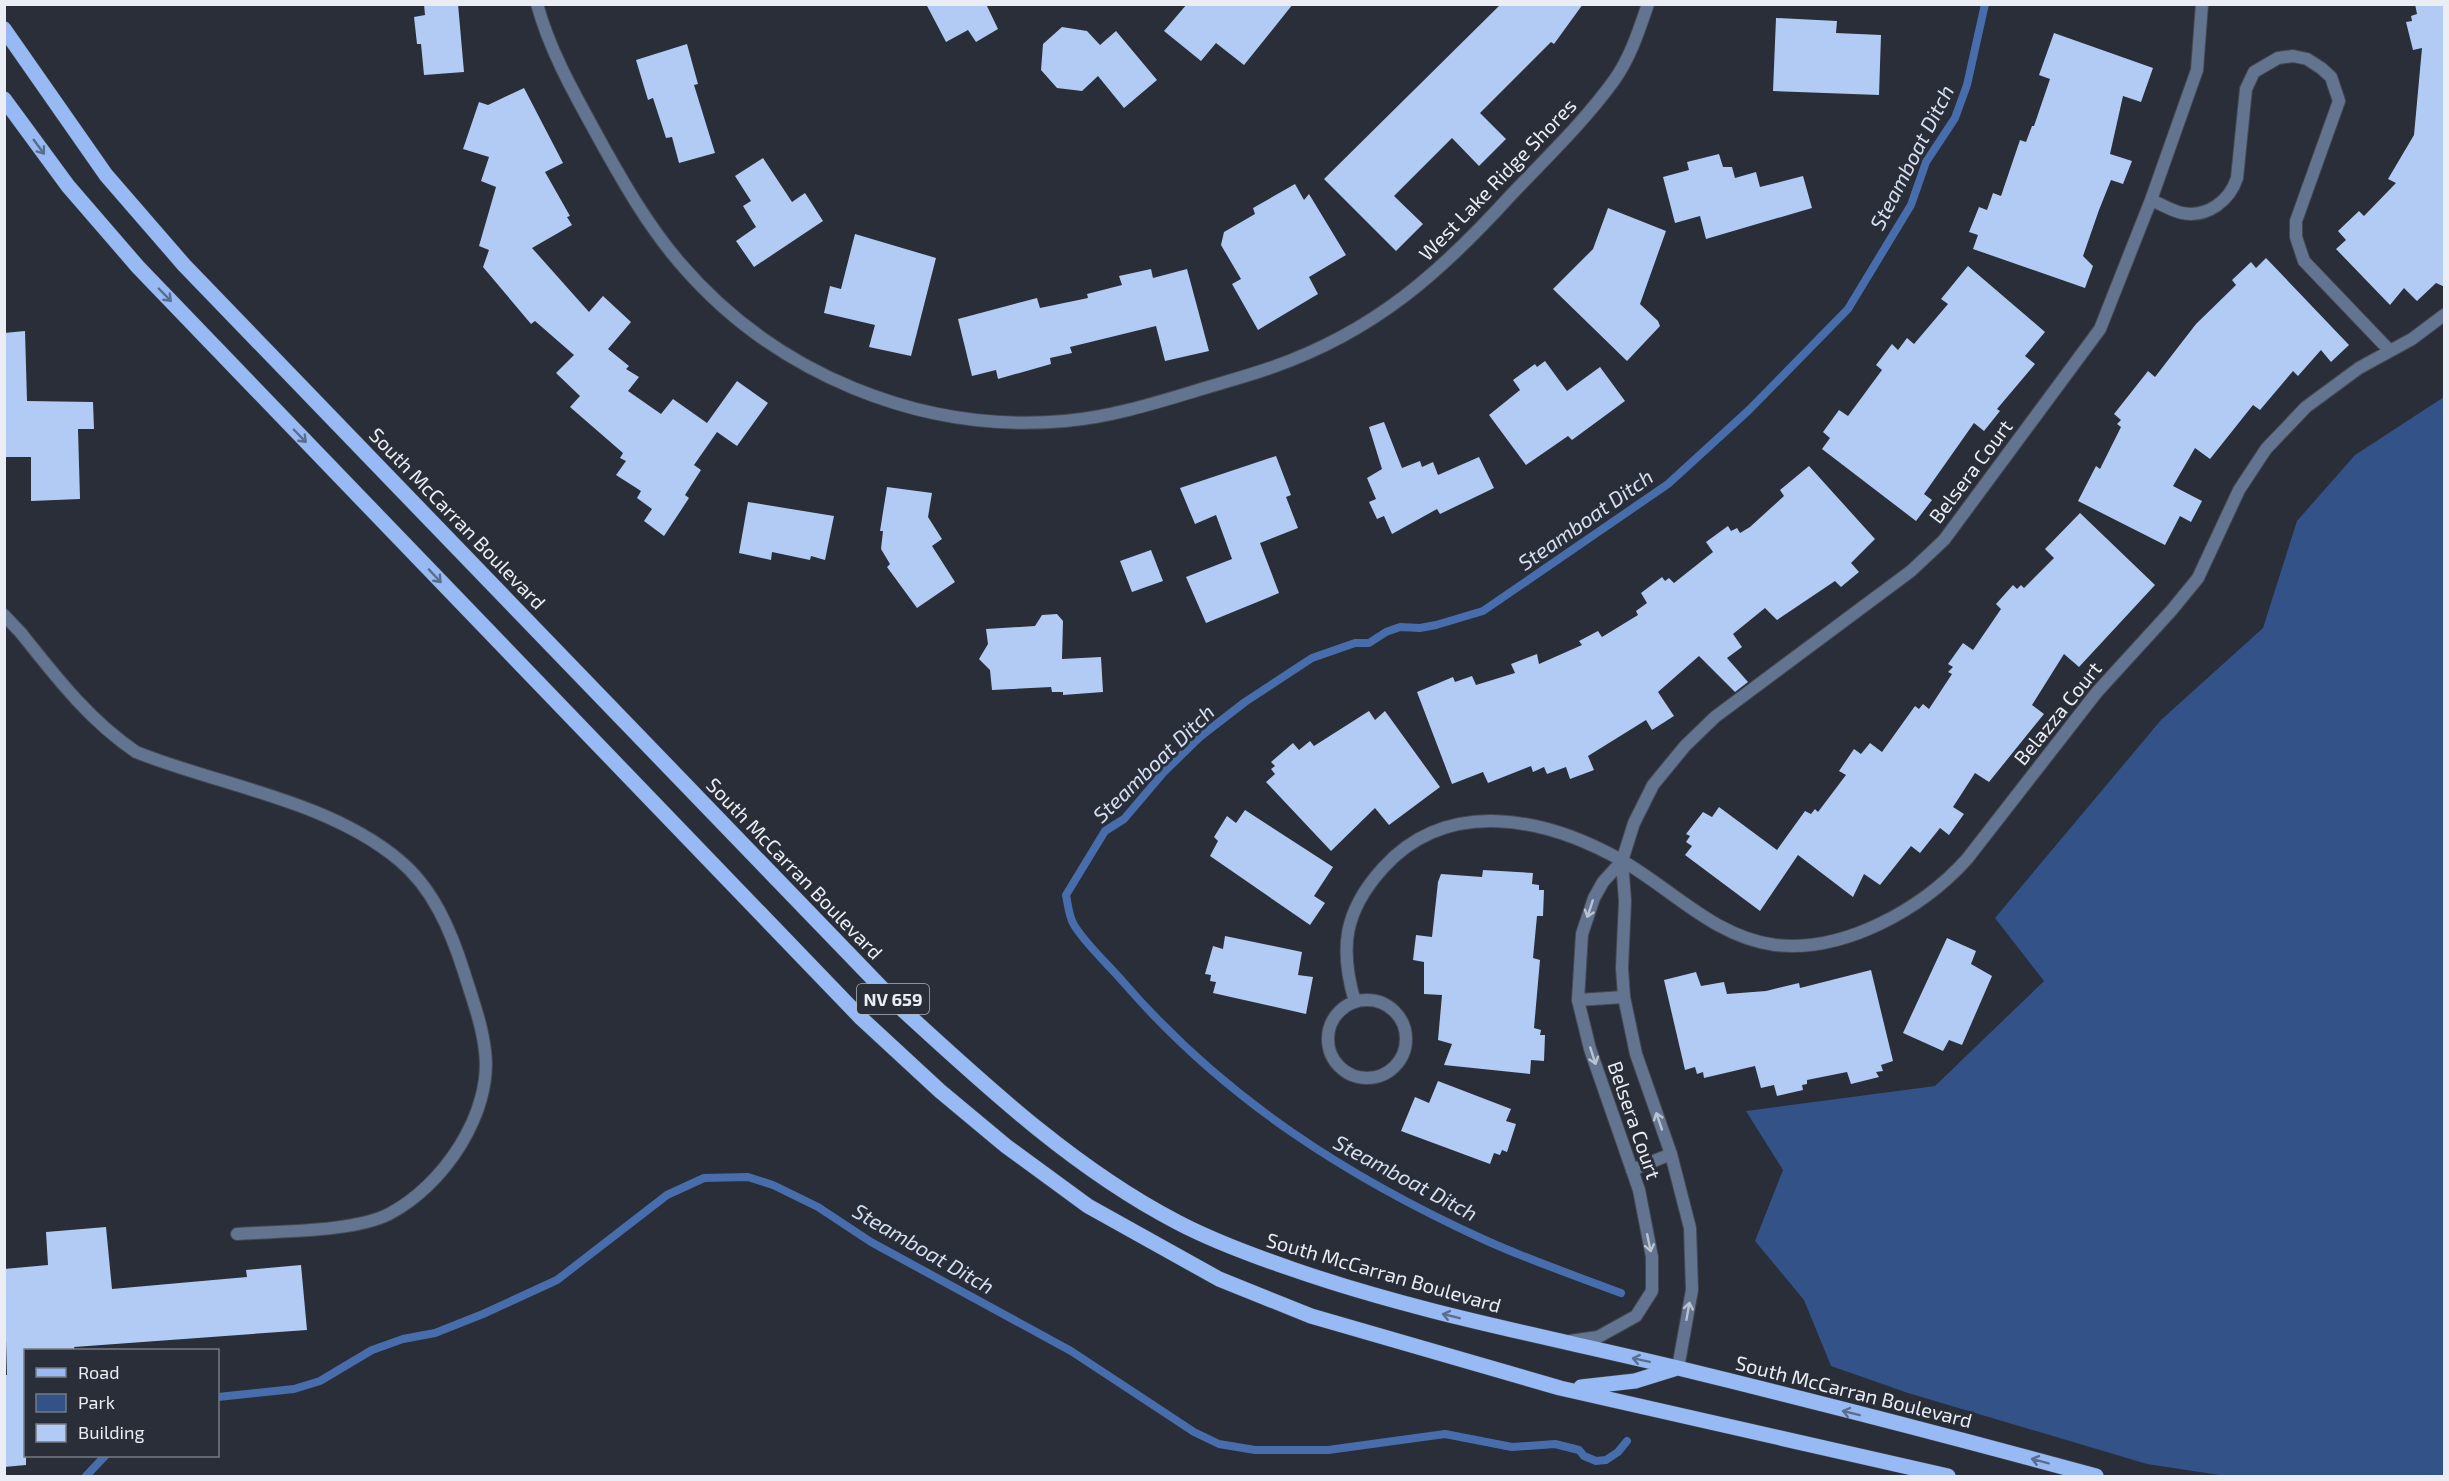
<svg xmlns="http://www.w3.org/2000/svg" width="2449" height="1481" font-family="'Exo 2',sans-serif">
<rect width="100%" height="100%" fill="#292e38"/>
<!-- green -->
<path fill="#335287" d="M 2444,397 L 2444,1476 L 2226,1476 L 2147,1464 L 1908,1393 L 1831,1366 L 1804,1300 L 1755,1241 L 1783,1170 L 1746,1111 L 1935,1086 L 2044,981 L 1995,918 L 2161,720 L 2263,628 L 2297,521 L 2355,455 Z"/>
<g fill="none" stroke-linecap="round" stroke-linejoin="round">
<!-- stream -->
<path stroke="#486dac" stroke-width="8" d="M 1621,1293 C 1576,1276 1529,1260 1485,1240 C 1347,1177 1225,1099 1125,984 C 1109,965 1087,946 1074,925 C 1069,917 1068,905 1066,895 L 1105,831 L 1124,819 L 1164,772 L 1201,736 L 1245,702 L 1312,658 L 1355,643 L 1369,643 L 1386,632 L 1400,627 L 1420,628 L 1436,625 L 1483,611 L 1668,484 L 1749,410 L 1848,309 L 1911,205 L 1926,162 L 1955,118 L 1967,85 L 1985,4
M 218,1397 L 294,1389 L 320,1381 L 372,1350 L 403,1339 L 435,1333 L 483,1314 L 557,1280 L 667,1195 L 704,1178 L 748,1177 L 773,1185 L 818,1207 L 871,1242 L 1071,1351 L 1194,1432 L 1219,1444 L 1255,1450 L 1328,1450 L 1445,1434 L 1512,1447 L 1555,1444 L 1579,1450 L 1584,1456 L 1596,1461 L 1606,1460 L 1618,1452 L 1627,1441
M 86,1476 L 105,1456"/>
</g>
<!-- building -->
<path fill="#b2cbf4" d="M 424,4 L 458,4 L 464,72 L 424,75 L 421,44 L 417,44 L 414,17 L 425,15 Z
M 926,4 L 986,4 L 998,29 L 976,42 L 968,30 L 946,42 Z
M 1187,4 L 1293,4 L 1244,65 L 1216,43 L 1201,61 L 1164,31 Z
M 1501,4 L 1583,4 L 1554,44 L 1551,42 L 1480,113 L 1506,139 L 1479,166 L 1452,138 L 1394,196 L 1423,224 L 1396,251 L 1324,179 Z
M 2415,4 L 2445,4 L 2445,287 L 2436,283 L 2417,301 L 2404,288 L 2390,305 L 2336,249 L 2346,240 L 2338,231 L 2359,211 L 2364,216 L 2396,183 L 2388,179 L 2414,135 L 2422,48 L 2413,50 L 2406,22 L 2412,21 L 2411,16 L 2417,14 Z
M 1776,18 L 1837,21 L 1836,33 L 1881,35 L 1879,95 L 1773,91 Z
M 1062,27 L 1087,31 L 1100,45 L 1116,31 L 1157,80 L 1124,108 L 1098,76 L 1082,91 L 1057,88 L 1041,70 L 1043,44 Z
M 2054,33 L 2153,68 L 2141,102 L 2123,96 L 2110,154 L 2132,161 L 2123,184 L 2111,180 L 2099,210 L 2083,256 L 2093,266 L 2085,288 L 1973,249 L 1978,235 L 1969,232 L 1979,207 L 1987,210 L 1993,193 L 2001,196 L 2020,140 L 2026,142 L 2032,126 L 2034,126 L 2050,79 L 2039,75 Z
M 687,44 L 698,84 L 694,85 L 715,153 L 679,163 L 672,137 L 666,138 L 653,98 L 648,100 L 636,60 Z
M 524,88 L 563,163 L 545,172 L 570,216 L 567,217 L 572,225 L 532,248 L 589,312 L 603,296 L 631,322 L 608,349 L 629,366 L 626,369 L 639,377 L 628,391 L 661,414 L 673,399 L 707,423 L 737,381 L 768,403 L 737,446 L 717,432 L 694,465 L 701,470 L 685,495 L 689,498 L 664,536 L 644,521 L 652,509 L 637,498 L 641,491 L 616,475 L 626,461 L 620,458 L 623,453 L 570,407 L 580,396 L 556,373 L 574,355 L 535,321 L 531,324 L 483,267 L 489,250 L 479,246 L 496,187 L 481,181 L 489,157 L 463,149 L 479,102 L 488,105 Z
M 1719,154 L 1723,167 L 1732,167 L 1735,178 L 1756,172 L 1760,187 L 1803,176 L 1812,208 L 1706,239 L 1700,216 L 1675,223 L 1663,177 L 1689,170 L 1687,162 Z
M 763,158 L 792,202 L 805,193 L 823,221 L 754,267 L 736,241 L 756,227 L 743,206 L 751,201 L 735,176 Z
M 1295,184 L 1304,200 L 1309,194 L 1346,255 L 1309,277 L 1318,294 L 1258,330 L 1232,284 L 1241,279 L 1221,245 L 1224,232 L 1255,214 L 1253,208 Z
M 1608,208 L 1666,231 L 1640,304 L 1658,321 L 1660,326 L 1627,361 L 1553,289 L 1593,249 Z
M 855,234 L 936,258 L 911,356 L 869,347 L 875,325 L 824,313 L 830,286 L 841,289 Z
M 2266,258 L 2349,345 L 2331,362 L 2321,350 L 2298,376 L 2293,371 L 2260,410 L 2253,405 L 2210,459 L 2195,448 L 2173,486 L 2202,501 L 2191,522 L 2180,516 L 2165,545 L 2078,501 L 2096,466 L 2100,469 L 2121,427 L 2117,424 L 2121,420 L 2114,414 L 2148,371 L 2155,377 L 2196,324 L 2236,285 L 2232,280 L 2251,262 L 2256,268 Z
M 1968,266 L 2045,332 L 2025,356 L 2035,364 L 1997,409 L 2000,411 L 1984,431 L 1974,423 L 1924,494 L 1932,500 L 1916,521 L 1822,449 L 1830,438 L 1823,432 L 1839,410 L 1848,416 L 1882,370 L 1876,365 L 1892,344 L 1898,350 L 1907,338 L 1914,344 L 1948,304 L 1941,299 Z
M 1151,269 L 1153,278 L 1187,269 L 1209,351 L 1165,361 L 1156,326 L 1070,347 L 1072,353 L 1050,358 L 1051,364 L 998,379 L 996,370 L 972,376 L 958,319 L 1037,298 L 1040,308 L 1088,298 L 1087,294 L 1122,285 L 1119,276 Z
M 25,331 L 27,401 L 93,402 L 94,429 L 78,429 L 80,499 L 31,501 L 31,457 L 4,457 L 4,333 Z
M 1545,361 L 1567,391 L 1600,367 L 1625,401 L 1572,440 L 1568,436 L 1526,465 L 1489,415 L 1520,390 L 1513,380 L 1535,364 L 1537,367 Z
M 1384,422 L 1402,468 L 1420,461 L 1422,467 L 1433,462 L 1438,475 L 1479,457 L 1494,488 L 1440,514 L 1437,509 L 1392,534 L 1384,516 L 1377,519 L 1369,502 L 1376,499 L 1367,478 L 1382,469 L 1369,427 Z
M 1276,456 L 1291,495 L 1286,497 L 1298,528 L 1260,543 L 1279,593 L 1206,623 L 1186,577 L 1232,559 L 1216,515 L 1195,524 L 1180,488 Z
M 1809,466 L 1875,539 L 1851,563 L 1859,572 L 1841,587 L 1835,581 L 1777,620 L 1765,608 L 1733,634 L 1742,647 L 1727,658 L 1748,682 L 1735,692 L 1699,656 L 1658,692 L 1674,716 L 1652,730 L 1646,720 L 1588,756 L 1594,770 L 1570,779 L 1566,767 L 1547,774 L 1544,767 L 1533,772 L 1531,766 L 1488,783 L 1483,772 L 1452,784 L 1417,692 L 1453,677 L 1455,682 L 1472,676 L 1476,685 L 1515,673 L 1511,664 L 1537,654 L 1539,664 L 1582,645 L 1579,641 L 1598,631 L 1602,637 L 1638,615 L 1636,611 L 1647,603 L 1641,593 L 1662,577 L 1665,581 L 1669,578 L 1674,583 L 1713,552 L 1706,542 L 1728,526 L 1731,531 L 1737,528 L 1740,533 L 1750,527 L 1784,496 L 1780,490 Z
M 887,487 L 932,493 L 928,517 L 942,539 L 932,546 L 955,582 L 917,608 L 887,567 L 890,564 L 881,549 L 883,531 L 880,531 Z
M 748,502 L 834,516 L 825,560 L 811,556 L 810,560 L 772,552 L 771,560 L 739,553 Z
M 2080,513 L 2155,585 L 2079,667 L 2064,654 L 2032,705 L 2044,714 L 1989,782 L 1975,773 L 1953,807 L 1964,814 L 1949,835 L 1940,828 L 1920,853 L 1911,846 L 1880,885 L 1864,874 L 1853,897 L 1798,855 L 1760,911 L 1685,855 L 1692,846 L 1686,842 L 1690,836 L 1686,834 L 1703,812 L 1712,817 L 1719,807 L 1777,850 L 1805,811 L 1811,814 L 1815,809 L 1818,812 L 1846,775 L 1839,771 L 1854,749 L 1861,754 L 1870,743 L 1882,752 L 1915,706 L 1919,709 L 1923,704 L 1929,709 L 1952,674 L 1948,672 L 1953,667 L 1948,664 L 1963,643 L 1973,650 L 2001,609 L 1996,604 L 2013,585 L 2017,589 L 2021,585 L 2024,588 L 2054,558 L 2045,549 Z
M 1151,550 L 1163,581 L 1132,592 L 1120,561 Z
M 1057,614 L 1063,621 L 1062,659 L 1101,657 L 1103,692 L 1063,695 L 1063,692 L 1052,692 L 1051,687 L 992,690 L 990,670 L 979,659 L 988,644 L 986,629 L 1035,626 L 1042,615 Z
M 1369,711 L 1375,720 L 1385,711 L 1440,787 L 1389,825 L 1375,808 L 1331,851 L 1266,782 L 1275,774 L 1271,769 L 1275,766 L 1271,762 L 1293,743 L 1299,750 L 1310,741 L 1314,746 Z
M 1245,810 L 1333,867 L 1314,896 L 1325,903 L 1310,925 L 1210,856 L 1218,841 L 1214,837 L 1227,816 L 1236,823 Z
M 1483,870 L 1533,873 L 1532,884 L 1539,885 L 1539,890 L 1544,890 L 1543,916 L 1537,916 L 1533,958 L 1540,960 L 1534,1028 L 1541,1030 L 1540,1035 L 1545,1035 L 1544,1061 L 1531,1060 L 1530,1074 L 1444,1065 L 1452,1044 L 1438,1040 L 1442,995 L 1424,994 L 1424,962 L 1413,960 L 1416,935 L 1432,937 L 1438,882 L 1441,874 L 1482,877 Z
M 1225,936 L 1302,952 L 1298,975 L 1313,977 L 1306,1014 L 1213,993 L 1216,982 L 1210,981 L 1211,975 L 1205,974 L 1213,946 L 1223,949 Z
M 1947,938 L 1976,951 L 1971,964 L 1992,976 L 1962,1045 L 1949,1040 L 1943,1051 L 1903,1033 Z
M 1871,970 L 1893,1061 L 1881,1065 L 1883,1071 L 1876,1072 L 1879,1077 L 1851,1084 L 1847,1072 L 1807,1080 L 1807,1084 L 1802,1085 L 1803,1090 L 1777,1096 L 1774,1085 L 1761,1088 L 1755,1066 L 1704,1078 L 1703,1072 L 1697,1074 L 1695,1067 L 1685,1070 L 1664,980 L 1696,972 L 1701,986 L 1724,982 L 1727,994 L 1766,991 L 1799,983 L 1800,988 Z
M 1438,1081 L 1511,1109 L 1506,1121 L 1516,1124 L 1507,1152 L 1502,1150 L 1500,1155 L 1494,1153 L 1490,1164 L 1401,1131 L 1415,1097 L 1429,1103 Z
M 106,1227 L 112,1289 L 247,1277 L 246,1270 L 301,1265 L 307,1330 L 74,1347 L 75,1350 L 26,1350 L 26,1465 L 4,1467 L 4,1375 L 7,1375 L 4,1269 L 48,1265 L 46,1232 Z"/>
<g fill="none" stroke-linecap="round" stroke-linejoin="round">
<!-- service casing -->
<g stroke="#444952" stroke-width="14">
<path id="service" d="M 21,633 C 56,677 89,720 136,752 C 221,786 327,800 399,860 C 433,888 451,931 464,972 C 472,998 482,1024 485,1051 C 493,1113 443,1186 389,1214 C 354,1232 279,1231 237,1234
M 1578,1000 L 1624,997
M 1632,1170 L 1671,1154"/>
</g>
<!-- minor casing -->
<g stroke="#444952" stroke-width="14">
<path id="minor" d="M 537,4 C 551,55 578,100 603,146 C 626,187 649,227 680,263 C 774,373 920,434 1065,421 C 1110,417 1152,404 1195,391 C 1221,383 1247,376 1273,367 C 1375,331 1440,273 1511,195 C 1546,158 1585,121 1615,79 C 1631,56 1639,30 1648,4
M 2151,200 C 2161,204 2172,211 2182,213 C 2208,218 2230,200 2237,178 L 2246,89 L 2254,72 L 2278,58 L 2293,56 L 2307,59 L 2321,68 L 2331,77 L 2339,101 L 2296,221 L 2296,237 L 2304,261 L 2390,351
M 4,615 L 21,633
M1328 1039a39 39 0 1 1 78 0a39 39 0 1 1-78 0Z
M 1355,1002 C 1339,948 1344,911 1383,868 C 1448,796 1546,818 1621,860 C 1672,889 1714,937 1775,945 C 1844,953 1922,909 1967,859 L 2097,692 L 2171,611 L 2198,578 L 2239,490 L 2266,449 L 2306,407 L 2359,368 L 2412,339 L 2444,315
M 1570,1341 L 1598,1337 L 1636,1316 L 1652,1291 L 1652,1257 L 1639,1190 L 1590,1049 L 1578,1000 L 1582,934 L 1594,898 L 1603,882 L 1622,861
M 1678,1368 L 1692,1290 L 1690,1228 L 1671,1154 L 1636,1054 L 1624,997 L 1622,968 L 1625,901 L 1622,861 L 1634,823 L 1653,785 L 1685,746 L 1715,717 L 1911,571 L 1944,540 L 2100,329 L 2151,200 L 2197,70 L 2202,4"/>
</g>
<!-- primary casing -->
<g stroke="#444952" stroke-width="16">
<path id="primary" d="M 4,29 L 106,175 L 184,265 L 904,1011 C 988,1088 1075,1169 1177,1222 C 1213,1241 1254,1256 1292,1269 C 1418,1313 1549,1337 1678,1368 C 1818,1402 1957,1438 2096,1476
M 4,99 L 68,186 L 138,267 L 861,1018 L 940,1091 L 1006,1146 L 1088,1206 L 1219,1279 L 1311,1316 L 1560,1388 L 1948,1476
M 1581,1387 L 1635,1381 L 1677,1368"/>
</g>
<!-- service -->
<use href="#service" stroke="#637490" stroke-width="12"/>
<!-- minor -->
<use href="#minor" stroke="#637490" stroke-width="12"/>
<!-- primary -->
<use href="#primary" stroke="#97baf4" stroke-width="15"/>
</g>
<!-- one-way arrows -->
<defs><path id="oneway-shaft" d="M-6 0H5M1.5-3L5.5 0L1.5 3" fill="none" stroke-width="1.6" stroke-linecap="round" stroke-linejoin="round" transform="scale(1.5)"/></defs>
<g stroke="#5a6d8d">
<use href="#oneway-shaft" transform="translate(39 147) rotate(54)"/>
<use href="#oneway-shaft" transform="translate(165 295) rotate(46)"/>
<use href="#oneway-shaft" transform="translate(300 436) rotate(46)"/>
<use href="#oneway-shaft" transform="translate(435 576) rotate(47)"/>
<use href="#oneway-shaft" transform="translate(1451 1316) rotate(-166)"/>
<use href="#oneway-shaft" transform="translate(1641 1360) rotate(-168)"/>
<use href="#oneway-shaft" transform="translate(1851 1413) rotate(-166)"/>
<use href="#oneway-shaft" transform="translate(2040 1461) rotate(-165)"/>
</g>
<g stroke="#bbc3d1">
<use href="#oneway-shaft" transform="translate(1590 909) rotate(108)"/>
<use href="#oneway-shaft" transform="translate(1593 1056) rotate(72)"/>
<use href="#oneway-shaft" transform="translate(1659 1121) rotate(-109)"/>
<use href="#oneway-shaft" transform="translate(1649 1243) rotate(78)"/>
<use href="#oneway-shaft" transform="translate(1688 1311) rotate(-80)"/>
</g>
<g text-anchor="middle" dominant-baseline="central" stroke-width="6" stroke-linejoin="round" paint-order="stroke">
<!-- shield labels -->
<rect fill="#292e38" stroke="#b0b4bc" stroke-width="1.5" x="857" y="984" width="72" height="30" rx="4.5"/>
<g font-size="18" font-weight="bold" fill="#eaeef4">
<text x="893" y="999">NV 659</text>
</g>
<!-- street labels -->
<g font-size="20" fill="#eaeef4" stroke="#292e38">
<text transform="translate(1497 179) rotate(-46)">West Lake Ridge Shores</text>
<text transform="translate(1970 471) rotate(-53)">Belsera Court</text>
<text transform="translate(458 518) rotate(46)">South McCarran Boulevard</text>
<text transform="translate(2057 713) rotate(-51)">Belazza Court</text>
<text transform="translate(795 868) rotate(46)">South McCarran Boulevard</text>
<text transform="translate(1635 1120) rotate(71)">Belsera Court</text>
<text transform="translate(1384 1272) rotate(16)">South McCarran Boulevard</text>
<text transform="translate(1854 1391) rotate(14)">South McCarran Boulevard</text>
</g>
<!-- water labels -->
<g font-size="21" font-style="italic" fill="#d5e0f2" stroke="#292e38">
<text transform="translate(1911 157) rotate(-63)">Steamboat Ditch</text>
<text transform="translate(1585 519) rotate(-35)">Steamboat Ditch</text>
<text transform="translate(1153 763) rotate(-44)">Steamboat Ditch</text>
<text transform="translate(1406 1177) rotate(28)">Steamboat Ditch</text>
<text transform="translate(924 1248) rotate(30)">Steamboat Ditch</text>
</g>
</g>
<!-- border -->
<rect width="2449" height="1481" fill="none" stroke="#eaeef4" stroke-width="12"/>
<!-- legend -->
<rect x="24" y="1349" width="195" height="108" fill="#292e38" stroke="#767b83" stroke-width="1.5"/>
<rect x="36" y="1368" width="30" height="9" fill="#97baf4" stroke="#767b83" stroke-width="1.5"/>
<text x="78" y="1379" font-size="18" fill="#eaeef4">Road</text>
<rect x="36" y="1394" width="30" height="18" fill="#335287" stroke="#767b83" stroke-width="1.5"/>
<text x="78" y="1409" font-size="18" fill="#eaeef4">Park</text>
<rect x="36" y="1424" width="30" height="18" fill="#b2cbf4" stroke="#767b83" stroke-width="1.5"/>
<text x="78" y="1439" font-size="18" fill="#eaeef4">Building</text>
</svg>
